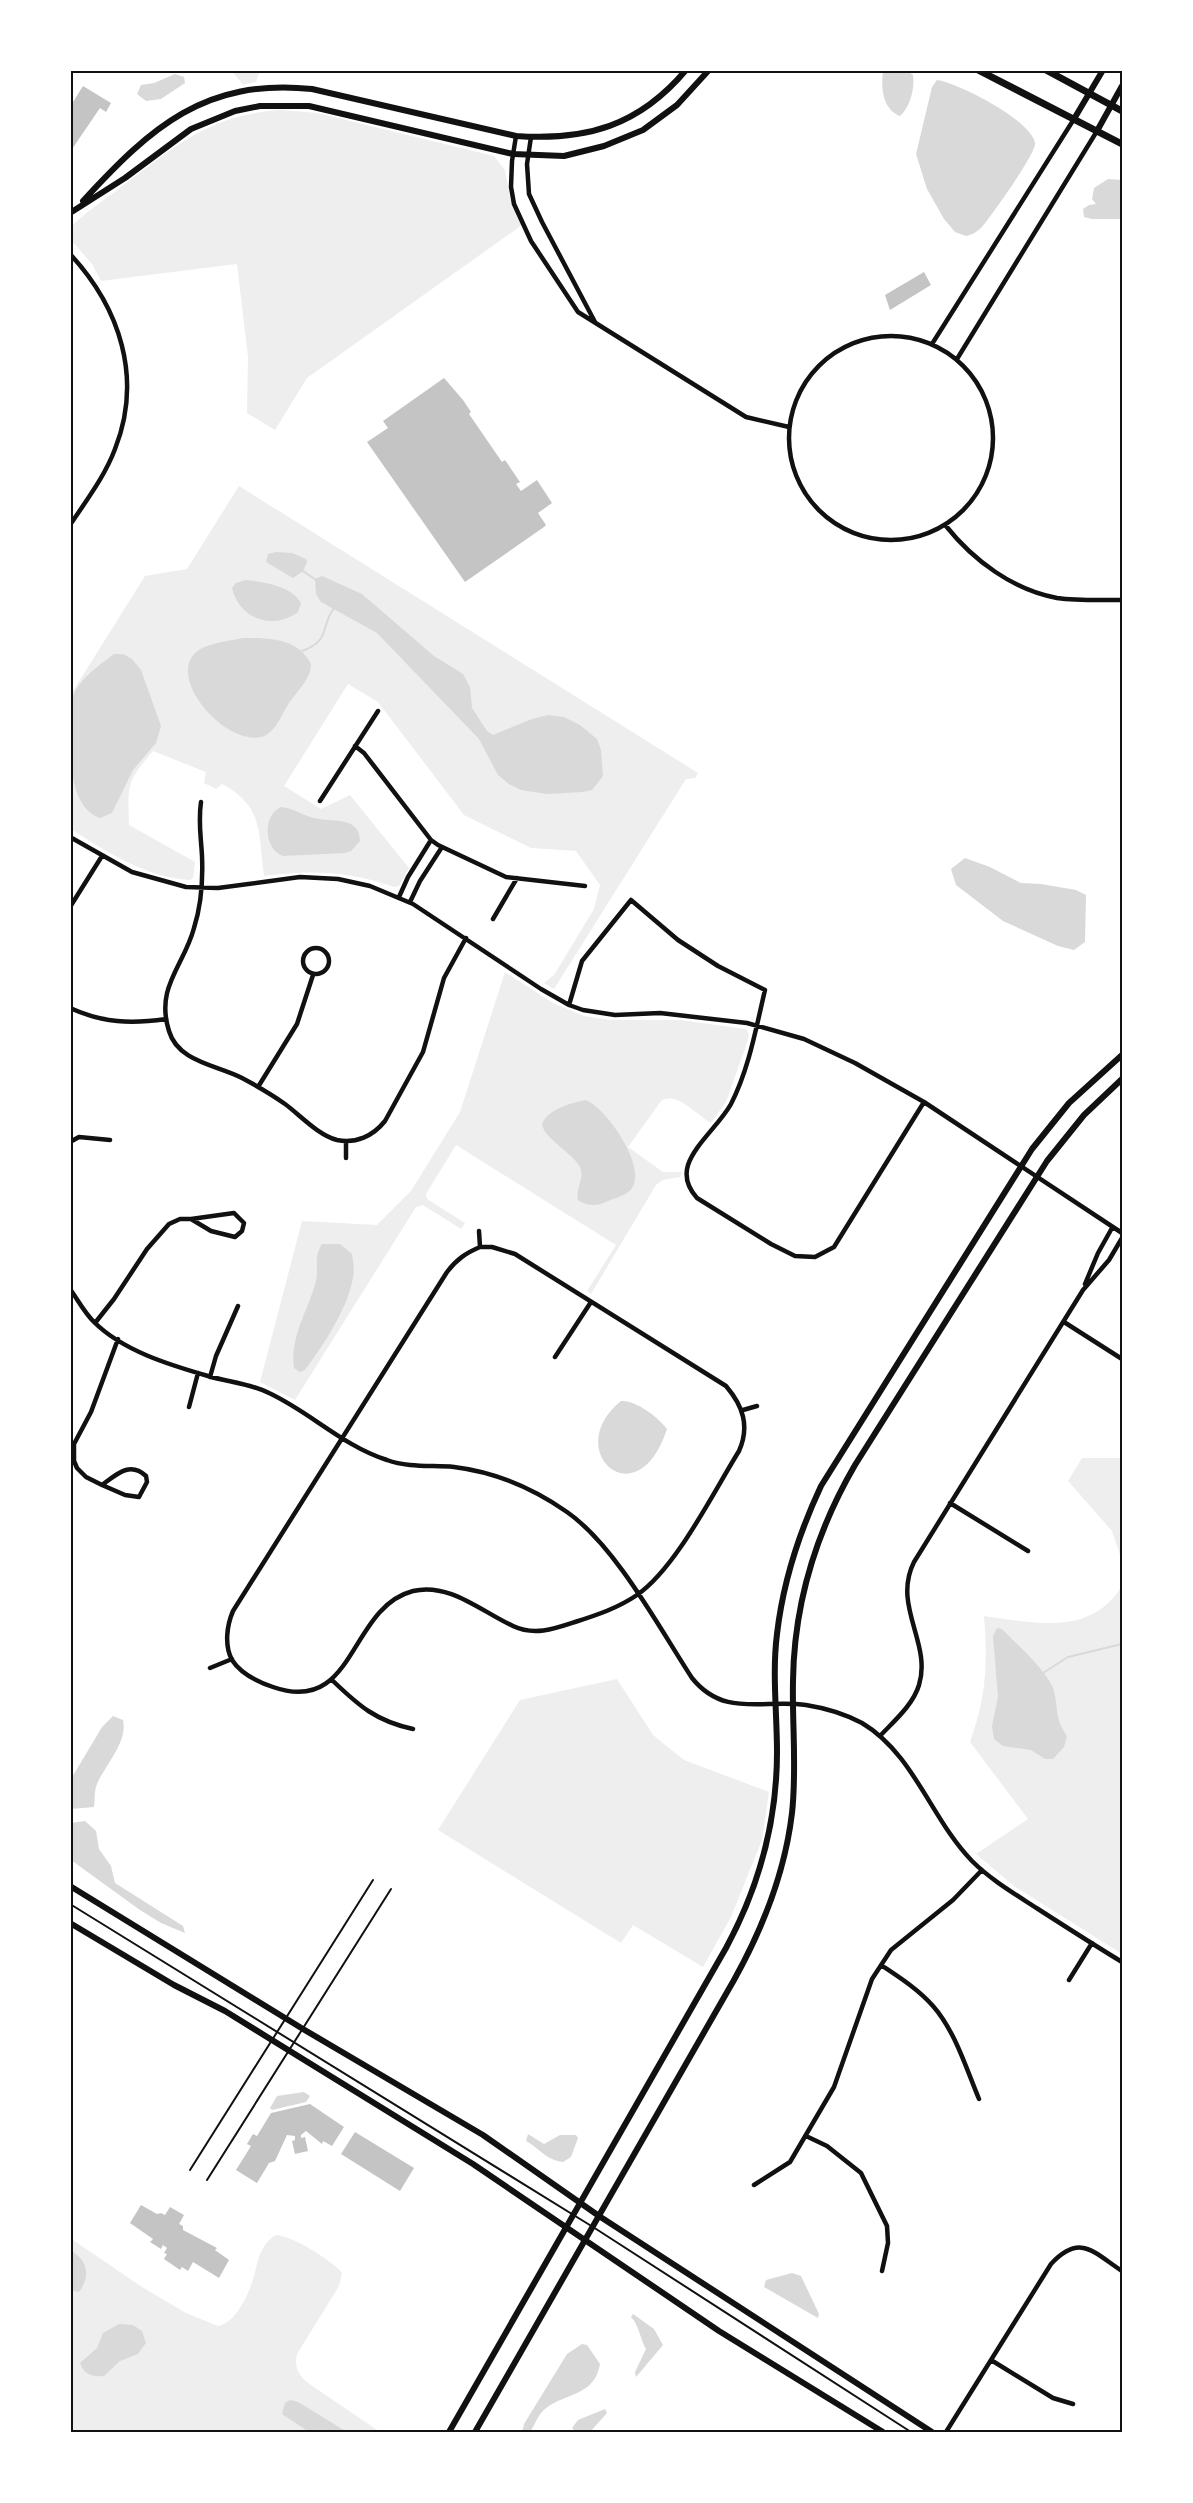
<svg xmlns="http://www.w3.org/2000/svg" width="1193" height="2503" font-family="Ubuntu,sans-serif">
<rect width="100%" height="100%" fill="#fff"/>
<!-- green -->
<path fill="#eee" d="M 232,71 L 260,71 L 256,82 L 243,85 Z
M 280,110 L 317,113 L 494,156 L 505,170 L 510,199 L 522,225 L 307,378 L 275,430 L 247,413 L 248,357 L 237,264 L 101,281 L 92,264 L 71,240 L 70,228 C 84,213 105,200 121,187 C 175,146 209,115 280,110 Z
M 239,486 L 698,773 L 695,778 L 686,779 L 554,989 L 544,983 L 554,975 L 594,909 L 600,885 L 576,851 L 531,848 L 464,815 L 378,702 L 348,684 L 284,786 L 321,809 L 350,795 L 409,868 L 399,886 L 394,887 C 347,871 312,870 264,876 C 258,833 264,806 222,784 L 216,789 L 204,783 L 206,772 L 153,751 C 126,783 128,784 129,825 L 195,862 L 193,878 L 190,880 C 145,877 107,852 71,829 L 70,690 L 73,691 L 145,576 L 187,569 Z
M 505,972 L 553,1003 L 584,1016 L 610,1020 L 680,1020 L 746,1029 L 749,1034 L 747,1043 L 726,1102 L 711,1123 C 696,1115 678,1091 661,1101 L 628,1147 L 663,1172 L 682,1172 L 680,1177 L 663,1180 L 656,1185 L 591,1294 L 587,1291 L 616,1245 L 456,1145 L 426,1194 L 427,1199 L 465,1223 L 461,1229 L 423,1205 L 416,1207 L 295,1400 L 260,1382 L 302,1221 L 377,1225 L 411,1191 L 460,1112 Z
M 1082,1458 L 1122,1458 L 1122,1561 L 1112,1531 L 1068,1481 Z
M 1122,1586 L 1122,1954 L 1014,1886 L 976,1854 L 1028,1819 L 970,1742 C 986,1698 988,1663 984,1616 C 1035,1623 1090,1637 1122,1586 Z
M 617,1679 L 653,1735 L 684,1760 L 769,1792 L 762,1840 L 731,1917 L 703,1967 L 633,1925 L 621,1943 L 438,1830 L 520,1700 Z
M 276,2235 C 291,2235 333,2261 342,2273 L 339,2286 L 297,2354 C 294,2367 298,2375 308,2383 L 380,2432 L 71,2432 L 70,2238 L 142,2287 L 186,2313 L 218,2326 C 233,2324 245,2301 250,2288 C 258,2269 256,2247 276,2235 Z"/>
<!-- water -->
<path fill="#d9d9d9" d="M 883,71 L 908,71 L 913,75 C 915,88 910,108 900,116 C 882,109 881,87 883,71 Z
M 175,74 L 184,77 L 185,83 L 161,99 L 146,101 L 137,94 L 141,85 L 154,83 Z
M 937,80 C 959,83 1032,121 1035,143 C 1037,152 990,218 981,228 C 977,232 971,235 966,236 L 955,232 L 944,219 L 927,189 L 916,154 L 932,87 Z
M 1108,179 L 1122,180 L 1122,219 L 1092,219 L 1084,217 L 1083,209 L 1089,205 L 1096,204 L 1092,199 L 1094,188 Z
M 276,552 L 292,553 L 306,559 L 307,562 L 303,571 L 293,578 L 266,562 L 268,554 Z
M 322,576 L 362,594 L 434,656 L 463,674 L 470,687 L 472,708 L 487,731 L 493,735 L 532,719 L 548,715 L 564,717 L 580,725 L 597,739 L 601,750 L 603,776 L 592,790 L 583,792 L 547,794 L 521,790 L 509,784 L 498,775 L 479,739 L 377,633 L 321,602 L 316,594 L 315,579 Z
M 246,580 C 264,582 292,586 301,603 L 298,612 C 273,631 239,619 232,588 L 236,583 Z
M 243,638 C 269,638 298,638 311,664 C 312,677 296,693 289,703 C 282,714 276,731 264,736 C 229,749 167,681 195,653 C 206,643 229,641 243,638 Z
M 114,654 L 123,654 L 132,659 L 141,670 L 161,726 L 156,743 L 133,770 L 112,813 L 100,818 C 69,807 70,756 70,730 C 70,722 69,711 71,702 C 75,682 98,666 114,654 Z
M 281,807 C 293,808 302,815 314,818 C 331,823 360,815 360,841 L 351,851 L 345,853 L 283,856 C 264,850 262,815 281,807 Z
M 965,858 L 990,867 L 1021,883 L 1041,884 L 1076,890 L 1086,895 L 1085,942 L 1074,950 L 1058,946 L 1003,921 L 956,885 L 951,869 Z
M 586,1100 C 606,1108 647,1166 632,1188 C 628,1195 615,1198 608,1201 C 598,1206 588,1207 578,1200 C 575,1188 585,1179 580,1167 C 572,1152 544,1139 542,1124 C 548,1109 571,1103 586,1100 Z
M 322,1244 L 340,1244 L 352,1254 C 353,1261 355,1270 353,1278 C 347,1310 324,1344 305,1370 L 300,1372 L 294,1368 C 290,1336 308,1311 316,1281 C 319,1266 313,1259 322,1244 Z
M 621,1401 C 636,1400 658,1417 667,1429 C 637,1521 560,1450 621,1401 Z
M 997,1628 L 1002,1629 C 1016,1644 1049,1672 1054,1691 C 1059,1711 1054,1717 1067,1736 L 1064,1747 L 1053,1759 L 1045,1759 L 1031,1750 L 1003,1746 L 994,1739 L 992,1726 L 998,1697 L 993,1636 Z
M 113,1716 L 123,1720 C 128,1742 105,1765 97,1784 C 94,1791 95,1800 94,1807 L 71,1809 L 71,1779 L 102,1727 Z
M 85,1821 L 96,1831 L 99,1849 L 111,1866 L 115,1883 L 183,1926 L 185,1933 L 161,1923 L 140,1910 L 71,1860 L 71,1823 Z
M 304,2092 L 310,2096 L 306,2102 L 272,2110 L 270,2108 L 277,2096 Z
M 528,2134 L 544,2144 L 560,2135 L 576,2135 L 578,2138 L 571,2157 L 563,2162 C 546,2160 539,2148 526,2141 Z
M 70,2250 C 88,2260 91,2276 79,2292 L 71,2290 Z
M 792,2273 L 801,2276 L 819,2314 L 818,2318 L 764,2287 L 766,2280 Z
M 633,2314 L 654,2329 L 663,2345 L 636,2377 L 635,2372 L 646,2349 C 640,2339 639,2325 631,2317 Z
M 119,2324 L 133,2325 L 142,2331 L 146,2343 L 138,2354 L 120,2361 L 104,2376 C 93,2377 84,2375 80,2363 L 97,2348 L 103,2333 Z
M 582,2344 L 587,2345 L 600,2364 C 594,2397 566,2392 545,2409 C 538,2414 535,2425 530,2432 L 522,2432 L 524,2424 L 567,2354 Z
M 290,2400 L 298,2402 L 347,2432 L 309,2432 L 282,2414 L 285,2403 Z
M 605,2409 L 607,2413 L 590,2432 L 576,2432 L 572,2428 L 578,2420 Z"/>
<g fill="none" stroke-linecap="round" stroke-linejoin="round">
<!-- stream -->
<path stroke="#d9d9d9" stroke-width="2" d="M 303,571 L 316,580
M 302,651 C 331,641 320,627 334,608
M 1043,1673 L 1068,1657 L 1122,1644"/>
</g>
<!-- building -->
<path fill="#c4c4c4" d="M 83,86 L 111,103 L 106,112 L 100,108 L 70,152 L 70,107 Z
M 924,272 L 931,285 L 890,310 L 885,295 Z
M 444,378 L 463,400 L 471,412 L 469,414 L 502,462 L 505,460 L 520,482 L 516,484 L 521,491 L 537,480 L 552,503 L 538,513 L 546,525 L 544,527 L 465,582 L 367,442 L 388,428 L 383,421 Z
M 310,2104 L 344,2127 L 332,2146 L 323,2141 L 322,2144 L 306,2131 L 301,2135 L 301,2138 L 305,2137 L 308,2151 L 295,2154 L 292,2141 L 295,2140 L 295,2136 L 287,2135 L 275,2161 L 269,2163 L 257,2183 L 236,2170 L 251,2146 L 247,2144 L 253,2134 L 257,2136 L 271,2113 Z
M 355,2132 L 414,2168 L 400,2191 L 341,2154 Z
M 141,2205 L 157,2214 L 161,2213 L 165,2215 L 170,2207 L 184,2215 L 179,2224 L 183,2226 L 183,2230 L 217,2248 L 215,2250 L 229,2260 L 219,2278 L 193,2262 L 188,2271 L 182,2267 L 180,2270 L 164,2259 L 167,2254 L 164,2253 L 167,2248 L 163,2245 L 161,2249 L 150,2242 L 153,2239 L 130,2223 Z"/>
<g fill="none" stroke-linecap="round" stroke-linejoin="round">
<!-- service -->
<path stroke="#111" stroke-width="2" d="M 70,1904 L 593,2227 L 911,2432
M 190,2170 L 373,1880
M 207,2180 L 391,1889"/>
<!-- minor -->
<path stroke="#111" stroke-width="4.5" d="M 516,136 L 512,161 L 511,187 L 514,204 L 531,241 L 578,312 L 746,417 L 789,427
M 531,137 L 527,164 L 529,194 L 542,222 L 595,322
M 70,254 C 120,308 143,378 115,449 C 105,476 86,501 70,525
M789 438a102 102 0 1 1 204 0a102 102 0 1 1-204 0Z
M 932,344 L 1074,119
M 957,359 L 1097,131
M 946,526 C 973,560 1013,590 1057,598 C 1078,601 1101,600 1122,600
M 355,746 L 364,753 L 431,840 L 438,845 L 506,877 L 585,886
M 320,801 L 378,711
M 201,802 C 198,822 201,836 202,856 C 203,879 201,906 194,928 C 184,966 155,987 169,1031 C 178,1062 217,1065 242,1078 C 257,1086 271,1094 285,1104 C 300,1115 318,1135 337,1140 C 356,1144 373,1136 385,1121 L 423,1052 L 444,978 L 466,938
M 70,837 L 132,872 L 186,887 L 218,888 L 300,877 L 338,879 L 370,886 L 413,904 L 541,989 L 569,1005 L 583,1010 L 615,1015 L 660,1013 L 747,1023 L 804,1039 L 855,1063 L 924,1102 L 1122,1233
M 399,897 L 408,877 L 431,840
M 410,902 L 420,881 L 442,847
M 70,907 L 102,856
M 493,919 L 517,878
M303 961a13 13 0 1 1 26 0a13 13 0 1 1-26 0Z
M 569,1005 L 582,961 L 631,900 L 678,940 L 718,966 L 765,990 C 756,1028 749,1069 731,1104 C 720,1124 695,1144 688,1165 C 684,1178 688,1188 697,1198 L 771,1244 L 795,1256 L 815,1257 L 834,1247 L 924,1102
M 70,1008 C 103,1023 131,1024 166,1019
M 258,1087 L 297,1024 L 313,975
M 70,1142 L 79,1137 L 110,1140
M 346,1158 L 346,1141
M 234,1213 L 244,1223 L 242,1231 L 235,1237 L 211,1231 L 191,1219 Z
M 479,1231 L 480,1247
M 480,1247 L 492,1247 L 515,1254 L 726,1386 C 743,1406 750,1426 739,1451 C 713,1493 676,1568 637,1595 C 618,1608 597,1615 575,1622 C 554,1629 534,1636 513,1626 C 482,1612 449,1582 413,1591 C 348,1608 356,1716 273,1687 C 258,1682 241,1674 232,1660 C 224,1645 227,1625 233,1611 L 447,1272 C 457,1259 466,1253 480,1247 Z
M 1085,1284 L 1098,1253 L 1112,1228
M 70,1289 C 78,1300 84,1312 94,1322 C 123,1351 170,1365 208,1376 C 228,1382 249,1383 269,1393 C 310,1412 343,1446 387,1460 C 409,1468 432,1465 454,1467 C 495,1472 534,1489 567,1512 C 615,1545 660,1629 692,1678 C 724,1718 763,1699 806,1705 C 825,1708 845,1714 862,1723 C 914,1754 931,1819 972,1861 C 991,1880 1015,1894 1038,1909 C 1066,1927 1094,1945 1122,1962
M 1064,1322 L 1122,1359
M 95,1323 L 114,1299 L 147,1249 L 169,1224 L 180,1219 L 191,1219
M 555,1357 L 591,1302
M 210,1377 L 216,1356 L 238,1306
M 189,1407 L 198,1373
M 743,1410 L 757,1406
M 102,1485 L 125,1495 L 139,1497 L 147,1482 L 146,1476 C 130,1461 117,1474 102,1485 L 86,1477 L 77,1468 L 74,1461 L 74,1444 L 91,1412 L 118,1339
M 950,1503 L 1028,1551
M 210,1668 L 232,1659
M 332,1680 C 359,1706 376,1721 413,1729
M 880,1736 C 894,1721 913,1705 919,1685 C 932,1643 892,1606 914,1562 L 1083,1290 L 1109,1260 L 1122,1238
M 881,1965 C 899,1977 918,1989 933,2006 C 955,2031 966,2068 979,2099
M 1069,1980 L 1092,1943
M 806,2136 L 827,2146 L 861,2173 L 887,2226 L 888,2243 L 882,2271
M 754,2185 L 790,2162 L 834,2087 L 872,1979 L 891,1950 L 953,1900 L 982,1870
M 991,2360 L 1053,2398 L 1073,2404
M 946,2432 L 1051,2264 C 1080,2233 1093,2252 1122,2271"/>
<!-- tertiary -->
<path stroke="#111" stroke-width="6" d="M 1074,119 L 1103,70
M 1097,131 L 1122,86
M 83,201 C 151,127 205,78 312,89 L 516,136 C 586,141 639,126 686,70
M 70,213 L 125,178 L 191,129 L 235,111 L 260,106 L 309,106 L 513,154 L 564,156 L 604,146 L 643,130 L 677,105 L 709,70
M 70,1886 L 303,2029 L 483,2135 L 599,2216 L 932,2432
M 70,1923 L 174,1985 L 225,2011 L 473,2164 L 719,2331 L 883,2432
M 449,2432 L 726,1948 C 759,1887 777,1822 777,1752 C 777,1713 772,1673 777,1634 C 783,1582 799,1533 821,1486 L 1032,1149 L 1069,1103 L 1122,1055
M 475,2432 L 734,1980 C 763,1928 785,1872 792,1813 C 797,1769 792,1725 793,1681 C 794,1603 816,1532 855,1465 L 1047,1161 L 1084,1115 L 1122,1079"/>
<!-- secondary -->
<path stroke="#111" stroke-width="7" d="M 978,70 L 1122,144
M 1046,70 L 1122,111"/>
</g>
<!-- border -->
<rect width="1193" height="2503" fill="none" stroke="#ffffff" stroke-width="144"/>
<rect x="72" y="72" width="1049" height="2359" fill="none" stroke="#111" stroke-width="2"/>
</svg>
